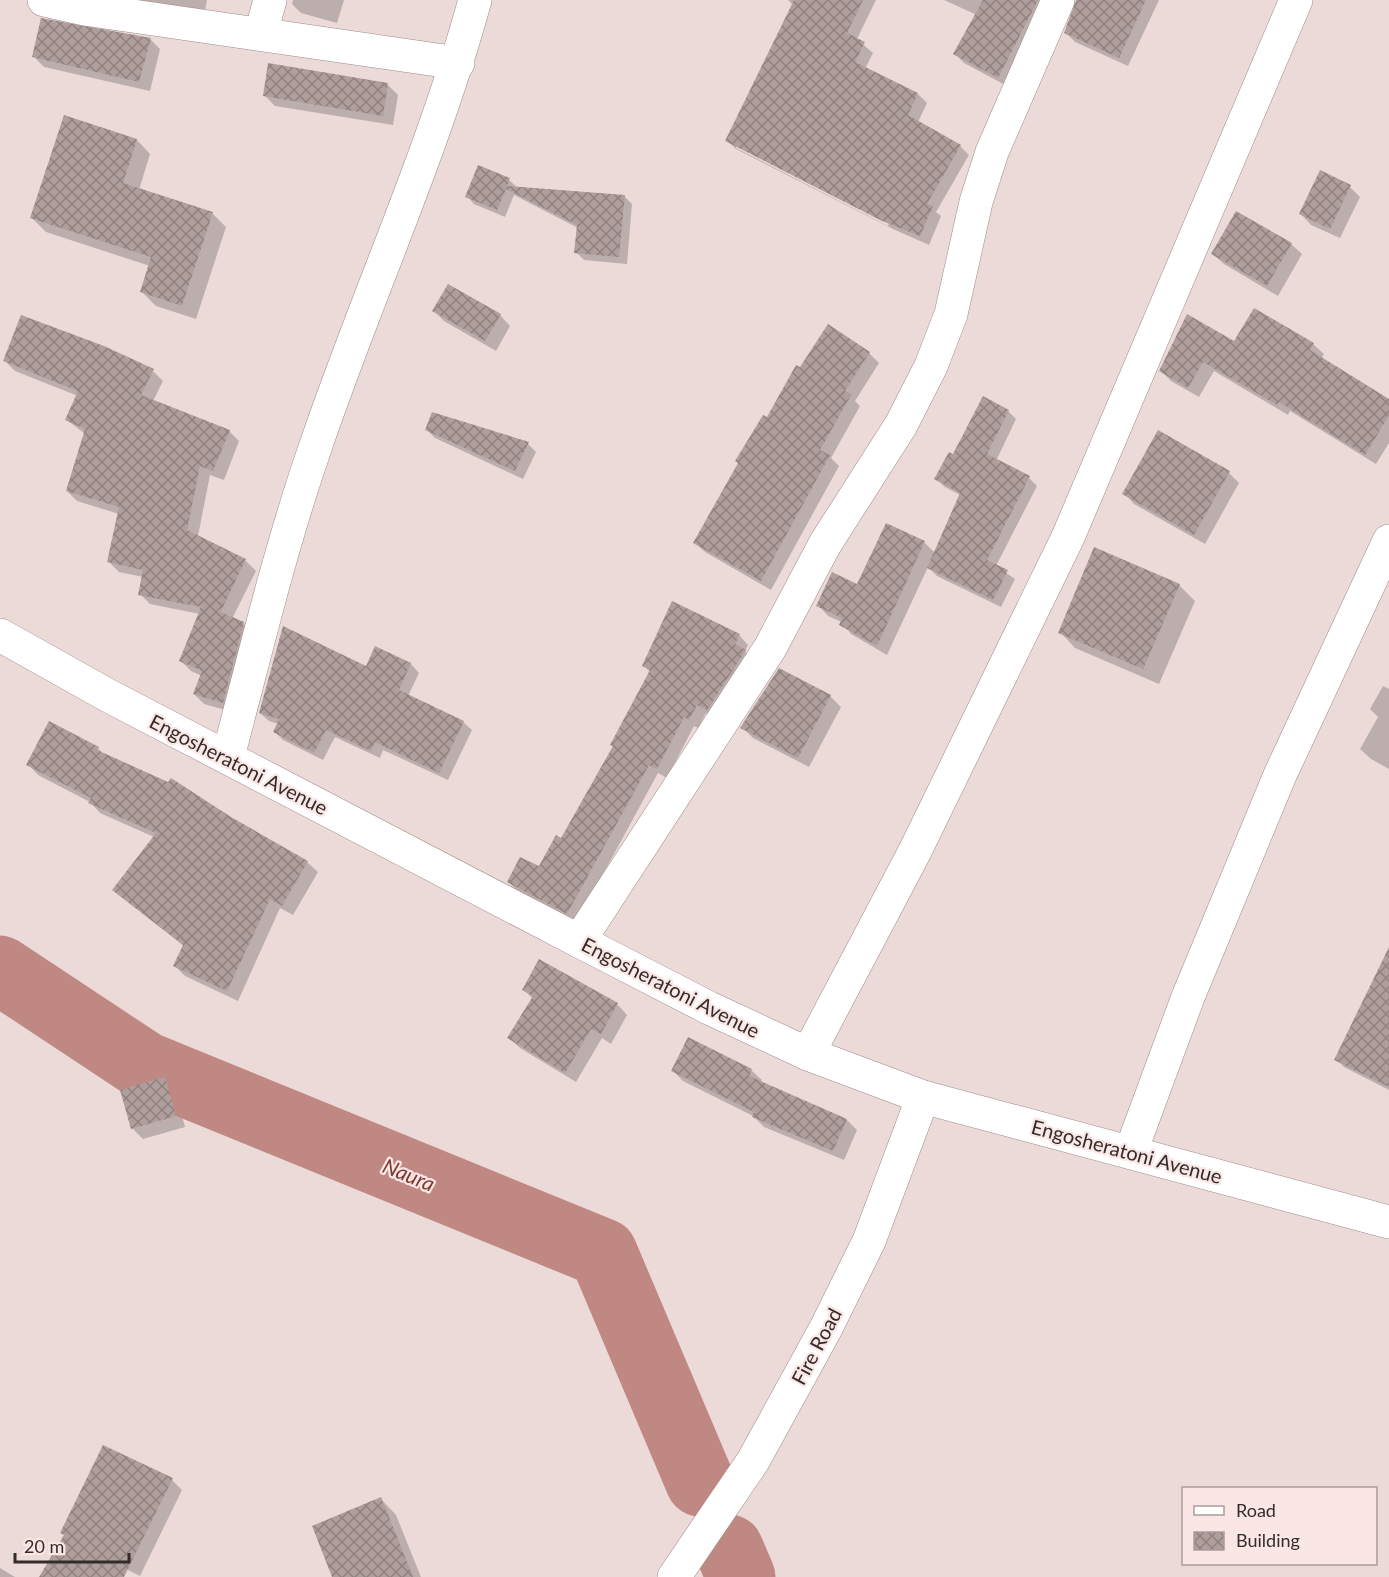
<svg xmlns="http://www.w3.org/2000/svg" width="1389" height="1577" font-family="Lato,sans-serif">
<defs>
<pattern id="building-cross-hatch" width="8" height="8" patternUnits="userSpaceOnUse" patternTransform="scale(1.5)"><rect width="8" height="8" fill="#af9e9c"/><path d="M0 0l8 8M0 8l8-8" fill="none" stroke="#8f817f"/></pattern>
</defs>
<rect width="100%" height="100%" fill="#ecdad8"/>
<!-- shadow -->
<path fill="#0003" fill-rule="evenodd" d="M 75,0 L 207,0 L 203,21 Z
M 293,0 L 344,0 L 337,23 L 301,13 L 292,4 Z
M 788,0 L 876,0 L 857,39 L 873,53 L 865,69 L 918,94 L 927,103 L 918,122 L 960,146 L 969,155 L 936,212 L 941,216 L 929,245 L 893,229 L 736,149 L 727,140 L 793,5 ZM 736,144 L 889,223 L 888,226 L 736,148 Z
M 944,0 L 1051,0 L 1007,86 L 964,63 L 955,54 L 977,15 Z
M 1078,0 L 1159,0 L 1128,66 L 1075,42 L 1066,33 Z
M 150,39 L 160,49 L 150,91 L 44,67 L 33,56 Z
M 387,84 L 398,95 L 393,125 L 275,106 L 264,95 Z
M 65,117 L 137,140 L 150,154 L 139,190 L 213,214 L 226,227 L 196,319 L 156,306 L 142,292 L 150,266 L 46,232 L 32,218 Z
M 509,180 L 518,188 L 624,196 L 632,204 L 627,264 L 584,260 L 576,252 L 578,228 L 514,195 L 505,217 L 474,204 L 467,196 Z
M 1350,187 L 1360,197 L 1340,238 L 1311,225 L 1301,214 Z
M 1291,244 L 1302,254 L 1278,296 L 1224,264 L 1213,254 Z
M 434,311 L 500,315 L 510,326 L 496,351 L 444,321 Z
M 1235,343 L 1313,344 L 1324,354 L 1321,359 L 1389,400 L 1389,443 L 1376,464 L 1290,411 L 1288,415 L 1214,371 L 1199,397 L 1171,381 L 1161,371 Z
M 869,353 L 879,363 L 855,401 L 860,406 L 831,458 L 839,466 L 771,590 L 705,552 L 695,543 L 768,420 Z
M 5,361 L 153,371 L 163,381 L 153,401 L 229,431 L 239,441 L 224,480 L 210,475 L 198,536 L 246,561 L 256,571 L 232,619 L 243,623 L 253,633 L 233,712 L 204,704 L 194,694 L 202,676 L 191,671 L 181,661 L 200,614 L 150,604 L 140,594 L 143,577 L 119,572 L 108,561 L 119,514 L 77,501 L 67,491 L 85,434 L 67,420 L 78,396 L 15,371 Z
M 1008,411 L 1016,419 L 996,461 L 1029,478 L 1037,486 L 996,566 L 1015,579 L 1001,607 L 937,576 L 928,567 L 887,655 L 851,634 L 842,622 L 828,616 L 818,605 L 858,586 L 887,525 L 924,542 L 935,553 L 960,495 L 945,487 L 936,479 L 953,456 Z
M 427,430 L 528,444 L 536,452 L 523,479 L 435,438 Z
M 1229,473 L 1239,483 L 1205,544 L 1134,504 L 1124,493 Z
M 1179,585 L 1195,601 L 1159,684 L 1075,648 L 1060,632 Z
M 739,635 L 748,645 L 745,651 L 755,661 L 717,719 L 706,713 L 698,728 L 694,726 L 667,778 L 658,773 L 577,922 L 518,891 L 508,882 L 539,868 L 561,840 L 614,747 L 651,673 L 644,666 Z
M 376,648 L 411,664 L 419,673 L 408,696 L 463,722 L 472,730 L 448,780 L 383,750 L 380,758 L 335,737 L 323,760 L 283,740 L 274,731 L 278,724 L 269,721 L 260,713 L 367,668 Z
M 780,670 L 830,696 L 841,707 L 809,767 L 753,738 L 742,727 Z
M 1383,686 L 1389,689 L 1389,769 L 1371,759 L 1360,749 L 1378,717 L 1370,709 Z
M 98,748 L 105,756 L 231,818 L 307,862 L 318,872 L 293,915 L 280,908 L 238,1001 L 185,976 L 175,966 L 184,946 L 114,890 L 154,837 L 100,813 L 90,802 L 38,775 L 28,764 Z
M 524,990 L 617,1004 L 627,1015 L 611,1044 L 602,1038 L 576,1082 L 520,1048 L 509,1038 L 533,999 Z
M 1389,991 L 1389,1090 L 1344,1067 L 1336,1059 Z
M 751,1070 L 762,1080 L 760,1083 L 847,1120 L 857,1130 L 844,1160 L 764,1127 L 753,1116 L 683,1081 L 673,1071 Z
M 165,1079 L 175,1089 L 185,1127 L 143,1139 L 133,1129 L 122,1091 Z
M 172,1480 L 182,1490 L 140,1576 L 116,1564 L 108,1577 L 40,1577 Z
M 381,1499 L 396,1515 L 421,1577 L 334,1577 Z
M 0,1568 L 15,1577 L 0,1577 Z"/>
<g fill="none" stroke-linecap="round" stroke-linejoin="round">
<!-- river -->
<path stroke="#c08882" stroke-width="69" d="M 0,970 L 145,1066 L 603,1253 L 700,1482
M 729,1549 L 741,1577"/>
</g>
<!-- building -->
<path fill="url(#building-cross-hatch)" d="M 794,0 L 863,0 L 847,33 L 865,42 L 855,62 L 918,93 L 908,115 L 961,145 L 927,204 L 933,206 L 920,236 L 882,221 L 725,141 Z
M 983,0 L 1038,0 L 998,78 L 953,54 Z
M 1076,0 L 1146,0 L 1119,58 L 1064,33 Z
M 41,18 L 151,38 L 139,82 L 32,57 Z
M 268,63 L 388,83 L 383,116 L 263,96 Z
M 64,115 L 137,139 L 123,183 L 213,212 L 182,306 L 140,292 L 151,257 L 30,218 Z
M 478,165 L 510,178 L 507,186 L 625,195 L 619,257 L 574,253 L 577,225 L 506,189 L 497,210 L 465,197 Z
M 1320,170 L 1351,185 L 1330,229 L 1299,214 Z
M 1236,211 L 1292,243 L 1267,286 L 1211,254 Z
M 448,284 L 501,314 L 485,341 L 432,311 Z
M 1254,308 L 1314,343 L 1310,350 L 1389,399 L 1389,415 L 1365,455 L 1279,402 L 1277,405 L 1203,362 L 1188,388 L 1159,371 L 1187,314 L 1234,341 Z
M 21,315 L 104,346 L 154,369 L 141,395 L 230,430 L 213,471 L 200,466 L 187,530 L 246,559 L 221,611 L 216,610 L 244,622 L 223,703 L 193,694 L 202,671 L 179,661 L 201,607 L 138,595 L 143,570 L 107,562 L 119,507 L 66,491 L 85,429 L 65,420 L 78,391 L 3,361 Z
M 828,324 L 870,352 L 845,391 L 851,395 L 820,450 L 830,455 L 761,581 L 693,543 L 738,463 L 735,461 L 763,415 L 767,417 L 796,365 L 800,367 Z
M 983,396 L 1009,410 L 987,454 L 1030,476 L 987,560 L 1008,570 L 993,600 L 927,568 L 960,493 L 934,479 L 949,452 L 953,454 Z
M 432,412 L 529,442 L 515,471 L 425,430 Z
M 1158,430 L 1230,471 L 1194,535 L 1122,494 Z
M 886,523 L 925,541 L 877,646 L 839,625 L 842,618 L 816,606 L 832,572 L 857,584 Z
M 1094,547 L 1180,584 L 1143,669 L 1058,633 Z
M 672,601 L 740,634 L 735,644 L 746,650 L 707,710 L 697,705 L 689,720 L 684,717 L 657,769 L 649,765 L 567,914 L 507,882 L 520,857 L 539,866 L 556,835 L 561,838 L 613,746 L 610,745 L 650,670 L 642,666 Z
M 283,626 L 366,666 L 375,646 L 411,663 L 399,690 L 464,721 L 439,773 L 375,742 L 371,751 L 326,730 L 314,753 L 273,732 L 279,719 L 259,713 Z
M 779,668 L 831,695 L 798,758 L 740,728 Z
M 49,721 L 99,747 L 97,750 L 168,782 L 171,778 L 231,817 L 308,861 L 282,906 L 270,899 L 227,991 L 173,966 L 183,945 L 112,890 L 156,833 L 88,803 L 91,798 L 26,765 Z
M 1389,947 L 1389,1087 L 1334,1060 Z
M 539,959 L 618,1003 L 601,1034 L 591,1029 L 565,1073 L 507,1038 L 533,996 L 522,990 Z
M 688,1037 L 752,1069 L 749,1076 L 847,1119 L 833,1151 L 752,1117 L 754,1112 L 671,1071 Z
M 165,1077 L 176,1116 L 131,1129 L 120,1090 Z
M 103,1445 L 173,1478 L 124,1577 L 39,1577 L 64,1535 L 60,1533 Z
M 381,1497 L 413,1577 L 332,1577 L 312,1526 Z"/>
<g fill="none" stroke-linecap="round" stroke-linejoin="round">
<!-- street casing -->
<g stroke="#9d8c89" stroke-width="34">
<path id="street" d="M 44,0 L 84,9 L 458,63
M 261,33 L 270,0
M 228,757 C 255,654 280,549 315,448 C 366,298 433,153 475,0
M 579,941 L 770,648 L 825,544 L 901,425 L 931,366 L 951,314 L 976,202 L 992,152 L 1058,0
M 808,1054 L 915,851 L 1068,537 L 1296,0
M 1131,1151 L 1188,997 L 1280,775 L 1389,541
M 674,1577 L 753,1461 L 826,1328 L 869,1241 L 923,1097"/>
</g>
<!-- secondary casing -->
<g stroke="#9d8c89" stroke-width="34">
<path id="secondary" d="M 0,635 L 109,696 L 579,941 L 709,1008 L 808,1054 L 923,1097 L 1389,1222"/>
</g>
<!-- street -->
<use href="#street" stroke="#fff" stroke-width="33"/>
<!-- secondary -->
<use href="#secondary" stroke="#fff" stroke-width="33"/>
</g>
<g text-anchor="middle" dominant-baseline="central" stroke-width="4.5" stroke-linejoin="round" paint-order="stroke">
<!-- street labels -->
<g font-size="20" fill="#332c2b" stroke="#fae7e5">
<text transform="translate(239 764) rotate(27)">Engosheratoni Avenue</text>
<text transform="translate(671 987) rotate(27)">Engosheratoni Avenue</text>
<text transform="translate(1127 1151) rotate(15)">Engosheratoni Avenue</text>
<text transform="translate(816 1346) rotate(-62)">Fire Road</text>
</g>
<!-- water labels -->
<g font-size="21" font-style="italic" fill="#7f3933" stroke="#fae7e5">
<text transform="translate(409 1174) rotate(22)">Naura</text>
</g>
</g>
<!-- legend -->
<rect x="1182" y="1487" width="195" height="78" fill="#fae7e5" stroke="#aa9c9b" stroke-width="1.5"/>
<rect x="1194" y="1506" width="30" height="9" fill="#ffffff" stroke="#aa9c9b" stroke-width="1.5"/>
<text x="1236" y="1517" font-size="18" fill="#332c2b">Road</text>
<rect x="1194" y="1532" width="30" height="18" fill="url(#building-cross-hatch)" stroke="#aa9c9b" stroke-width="1.5"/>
<text x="1236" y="1547" font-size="18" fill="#332c2b">Building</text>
<!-- scale -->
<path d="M15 1553v9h114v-9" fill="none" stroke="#332c2b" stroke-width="3"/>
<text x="24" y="1553" font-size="18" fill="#332c2b" stroke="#fae7e5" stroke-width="4.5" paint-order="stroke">20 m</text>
</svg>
